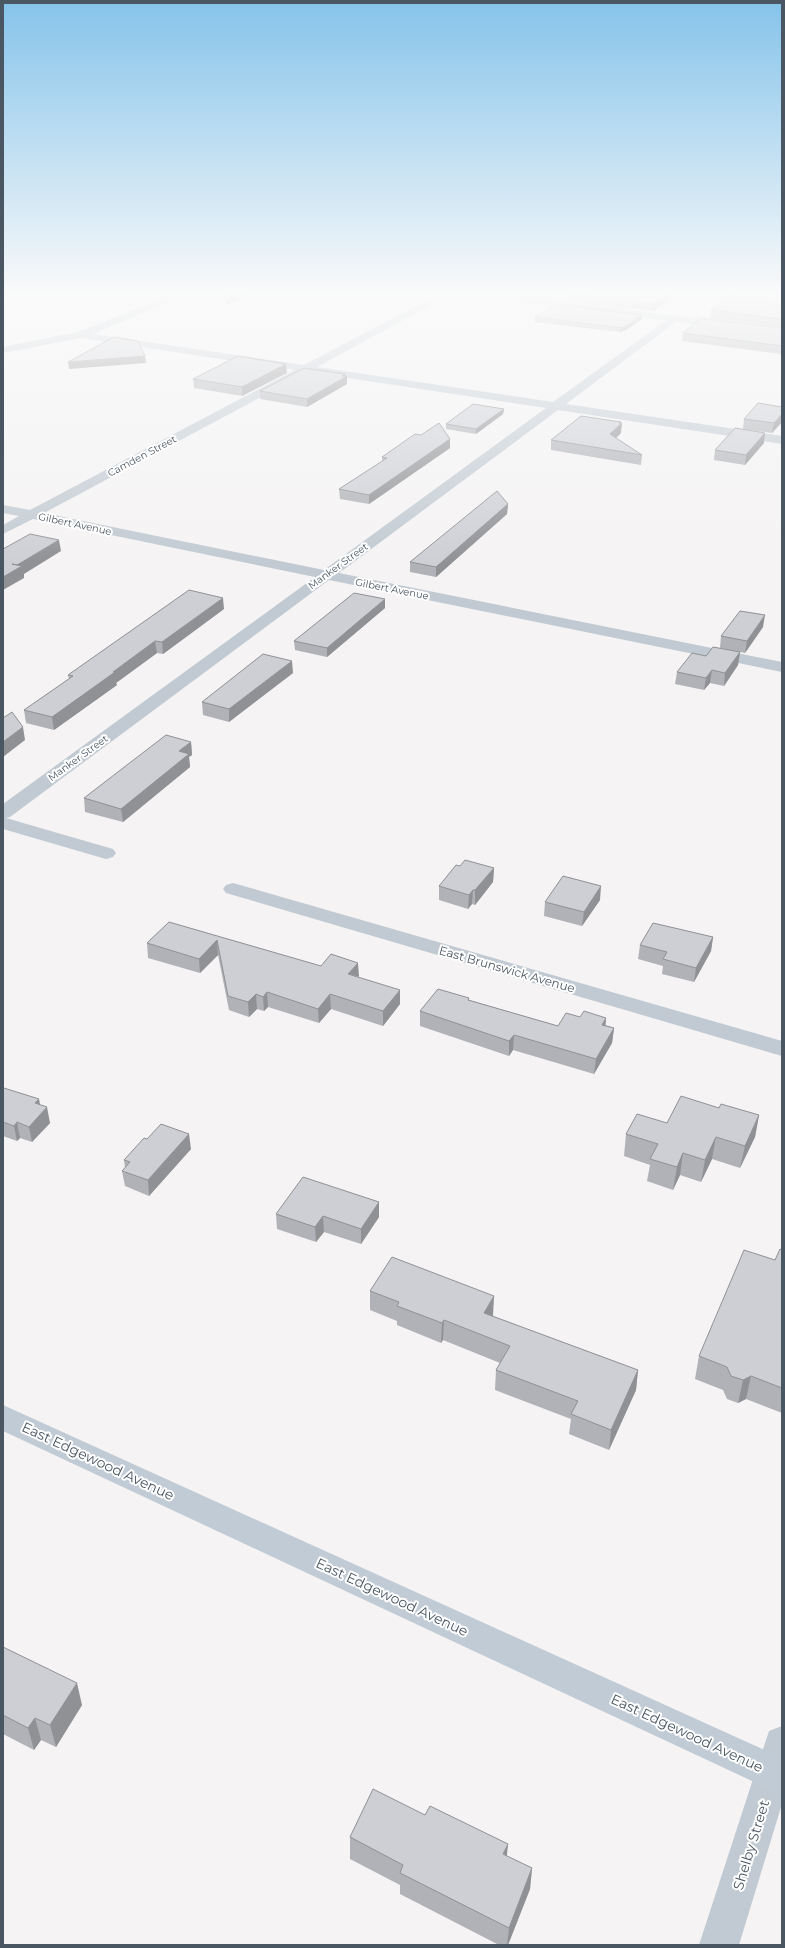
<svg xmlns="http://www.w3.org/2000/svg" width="785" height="1948" font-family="Montserrat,sans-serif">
<rect width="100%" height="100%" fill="#f5f3f3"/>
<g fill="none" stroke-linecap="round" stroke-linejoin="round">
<!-- minor -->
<path fill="#c1cad2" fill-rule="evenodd" d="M 178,292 L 192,292 L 93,334 L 304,365 L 443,292 L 455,292 L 317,367 L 553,402 L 671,317 L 677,317 L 679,319 L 677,321 L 566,404 L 782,436 L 782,444 L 558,410 L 339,573 L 782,662 L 782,672 L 329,580 L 10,817 L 6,818 L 113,849 L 116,853 L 113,857 L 106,859 L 99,857 L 3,829 L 3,804 L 315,577 L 33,519 L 3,534 L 3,525 L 19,516 L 3,513 L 3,505 L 30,510 L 295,370 L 81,338 L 3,353 L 3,347 L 78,332 ZM 308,372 L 546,408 L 324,570 L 44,513 Z
M 502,292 L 514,292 L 503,299 L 497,299 L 497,295 Z
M 233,883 L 782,1041 L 782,1056 L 226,893 L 223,889 L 226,885 Z
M 782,1726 L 782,1788 L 773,1791 L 760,1786 L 755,1773 L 769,1731 Z"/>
<!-- tertiary -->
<path fill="#c1cad2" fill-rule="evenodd" d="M 456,292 L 485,292 L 782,329 L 782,335 L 461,295 Z
M 773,1755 L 782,1758 L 782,1804 L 739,1945 L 699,1945 L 755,1773 L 760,1760 Z"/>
<!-- secondary -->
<path fill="#c1cbd6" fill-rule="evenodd" d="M 3,1405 L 782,1758 L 782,1795 L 3,1431 Z"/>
</g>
<!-- wall -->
<path fill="#b0b2b7" d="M 221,292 L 255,292 L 227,305 Z
M 568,294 L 673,297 L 653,311 L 568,301 Z
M 770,304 L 782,305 L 782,327 L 710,318 L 711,310 Z
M 535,317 L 642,319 L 626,330 L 620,332 L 535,322 Z
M 782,328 L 782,353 L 781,354 L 682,341 L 683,333 Z
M 287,373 L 242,396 L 194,388 L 193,379 Z
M 345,374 L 347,384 L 307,407 L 260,399 L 260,391 Z
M 782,407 L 782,422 L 772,433 L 743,429 L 744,419 Z
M 504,409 L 503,414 L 476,434 L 446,429 L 446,424 Z
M 620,423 L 621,433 L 616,438 L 642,455 L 641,465 L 551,450 L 551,440 Z
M 450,439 L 450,448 L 369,504 L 340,499 L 339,489 L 382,461 L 382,457 Z
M 764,443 L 745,465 L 714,460 L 715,450 Z
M 508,504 L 507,514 L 436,577 L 410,572 L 410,562 Z
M 385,608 L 327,657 L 295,650 L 294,641 Z
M 224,609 L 163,654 L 157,653 L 116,683 L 117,685 L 54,730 L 26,723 L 24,710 L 69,679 L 68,675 Z
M 763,627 L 745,653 L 720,648 L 721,636 Z
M 740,652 L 738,665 L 724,686 L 710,683 L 704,690 L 675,684 L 677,672 L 706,656 Z
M 293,673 L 229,722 L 203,715 L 202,702 Z
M 191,742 L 192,755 L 189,757 L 190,767 L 123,822 L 85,812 L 84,798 Z
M 460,866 L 494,868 L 493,882 L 475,905 L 472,904 L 468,909 L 439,900 L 439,886 Z
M 600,900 L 582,926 L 544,916 L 545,902 Z
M 169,922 L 358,977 L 400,1004 L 383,1026 L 331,1009 L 319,1023 L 268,1007 L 264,1011 L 257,1009 L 249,1017 L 229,1010 L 218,955 L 200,973 L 148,958 L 147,943 Z
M 713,937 L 711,951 L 694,982 L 662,974 L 663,966 L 638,959 L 640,945 Z
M 469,998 L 469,1000 L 558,1026 L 580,1017 L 606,1018 L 605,1025 L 614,1028 L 612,1043 L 594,1074 L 513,1050 L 509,1056 L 420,1026 L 420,1011 Z
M 3,1089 L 39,1099 L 40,1105 L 50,1123 L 32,1142 L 20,1138 L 17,1141 L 3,1136 Z
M 719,1108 L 759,1115 L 755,1137 L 740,1168 L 712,1159 L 701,1182 L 680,1175 L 673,1190 L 647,1181 L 650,1165 L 624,1156 L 626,1134 Z
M 147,1139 L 191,1149 L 149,1196 L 125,1186 L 122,1171 L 125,1168 L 124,1160 Z
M 379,1202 L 379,1217 L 361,1244 L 324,1232 L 316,1242 L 277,1229 L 276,1214 Z
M 782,1250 L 782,1413 L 746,1399 L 738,1403 L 727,1399 L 723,1390 L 695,1379 L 699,1356 Z
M 370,1291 L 494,1296 L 492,1316 L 638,1370 L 636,1390 L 609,1450 L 569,1434 L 571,1419 L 495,1390 L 496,1370 L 500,1363 L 443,1340 L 441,1343 L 397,1325 L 397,1321 L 370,1310 Z
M 3,1647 L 82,1705 L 56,1747 L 41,1740 L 34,1750 L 3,1734 Z
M 425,1815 L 508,1844 L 506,1856 L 532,1868 L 530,1889 L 508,1945 L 499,1945 L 400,1894 L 400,1885 L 350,1859 L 350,1837 Z"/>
<!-- shaded-wall -->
<path fill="#909195" d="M 236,292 L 255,292 L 227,305 L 227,296 Z
M 671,292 L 673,292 L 673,297 L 653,311 L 653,304 Z
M 642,315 L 642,319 L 626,330 L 620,332 L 620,328 Z
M 145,356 L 146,363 L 69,369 L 68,362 Z
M 286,364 L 287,373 L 242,396 L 242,387 Z
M 345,374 L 345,377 L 347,376 L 347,384 L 307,407 L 307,399 Z
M 504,409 L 503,414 L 476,434 L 476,429 Z
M 782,414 L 782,422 L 772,433 L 774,423 Z
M 621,422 L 620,425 L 622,423 L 621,433 L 609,444 L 610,434 Z
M 765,433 L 764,443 L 745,465 L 746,455 Z
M 450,439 L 450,448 L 369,504 L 369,495 Z
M 508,504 L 507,514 L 436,577 L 436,567 Z
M 59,540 L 61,551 L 24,574 L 24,578 L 3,590 L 3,577 L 17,565 Z
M 223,598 L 224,609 L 163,654 L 162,642 Z
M 385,599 L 385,608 L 327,657 L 327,648 Z
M 765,615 L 763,627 L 745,653 L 747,641 Z
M 155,641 L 157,653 L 116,683 L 117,685 L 54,730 L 52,717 Z
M 740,652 L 738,665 L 724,686 L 725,673 Z
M 292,661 L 293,673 L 229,722 L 229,709 Z
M 712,670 L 710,683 L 704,690 L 706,678 Z
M 23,727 L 25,740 L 3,757 L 3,742 Z
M 191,742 L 192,755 L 189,757 L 190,767 L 123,822 L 121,809 L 179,751 Z
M 494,868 L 493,882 L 475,905 L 475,890 Z
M 601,886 L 600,900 L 582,926 L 584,912 Z
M 473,890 L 472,904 L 468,909 L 469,895 Z
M 713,937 L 711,951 L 694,982 L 696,968 Z
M 217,940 L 218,955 L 200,973 L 199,959 Z
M 358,963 L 359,977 L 348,974 Z
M 400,990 L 400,1004 L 383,1026 L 383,1011 Z
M 267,992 L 268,1007 L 264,1011 L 263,997 Z
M 256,994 L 257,1009 L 249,1017 L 248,1002 Z
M 330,994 L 331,1009 L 319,1023 L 318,1009 Z
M 606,1018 L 605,1032 L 602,1025 Z
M 614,1028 L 612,1043 L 594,1074 L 596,1059 Z
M 514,1035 L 513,1050 L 509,1056 L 509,1041 Z
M 39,1099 L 41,1114 L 47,1107 L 50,1123 L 32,1142 L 29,1127 L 35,1103 Z
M 759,1115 L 755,1137 L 740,1168 L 745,1146 Z
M 17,1122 L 20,1138 L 17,1141 L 14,1126 Z
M 189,1134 L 191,1149 L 149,1196 L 148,1180 Z
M 716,1137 L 712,1159 L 701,1182 L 705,1160 Z
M 683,1153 L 680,1175 L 673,1190 L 677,1167 Z
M 379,1202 L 379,1217 L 361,1244 L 361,1229 Z
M 323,1216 L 324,1232 L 316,1242 L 315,1227 Z
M 494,1296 L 493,1316 L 483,1333 L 484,1313 Z
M 444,1320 L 443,1340 L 441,1343 L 442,1323 Z
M 638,1370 L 636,1390 L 609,1450 L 611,1430 Z
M 751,1376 L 746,1399 L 738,1403 L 743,1380 Z
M 77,1683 L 82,1705 L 56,1747 L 50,1725 Z
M 35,1718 L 41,1740 L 34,1750 L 28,1728 Z
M 508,1844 L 506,1865 L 503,1854 Z
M 532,1868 L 530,1889 L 508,1945 L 507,1945 L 509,1928 Z"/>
<!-- building -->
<path fill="#cdcfd5" stroke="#909195" d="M 225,292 L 236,292 L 227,296 Z
M 571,292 L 671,292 L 653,304 L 568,294 Z
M 730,295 L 770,300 L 766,303 L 782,305 L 782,319 L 711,310 Z
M 556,304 L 642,315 L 626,326 L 620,328 L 535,317 Z
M 701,318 L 782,328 L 782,346 L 683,333 Z
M 114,337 L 138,341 L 145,356 L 68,362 Z
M 238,356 L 286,364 L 242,387 L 193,379 Z
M 304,368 L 345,374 L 342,376 L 347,376 L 307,399 L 260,391 Z
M 758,403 L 782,407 L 782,414 L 774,423 L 744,419 Z
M 473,404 L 504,409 L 476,429 L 446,424 Z
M 581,416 L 621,422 L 619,423 L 622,423 L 610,434 L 642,455 L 551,440 Z
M 439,423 L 450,439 L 369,495 L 339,489 L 387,458 L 382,457 L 415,434 L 421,435 Z
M 735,428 L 765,433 L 746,455 L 715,450 Z
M 497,491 L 508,504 L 436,567 L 410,562 Z
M 30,534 L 59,540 L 17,565 L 12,564 L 22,566 L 3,577 L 3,549 Z
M 189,590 L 223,598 L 162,642 L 155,641 L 113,672 L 115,672 L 52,717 L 24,710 L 73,676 L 68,675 Z
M 354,593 L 385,599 L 327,648 L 294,641 Z
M 740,611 L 765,615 L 747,641 L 721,636 Z
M 713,647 L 740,652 L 725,673 L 712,670 L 706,678 L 677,672 L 692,653 L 706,656 Z
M 263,654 L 292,661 L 229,709 L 202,702 Z
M 12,712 L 23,727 L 3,742 L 3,718 Z
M 166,735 L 191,742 L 179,751 L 189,754 L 121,809 L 84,798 Z
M 465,860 L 494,868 L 475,890 L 473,890 L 469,895 L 439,886 L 456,865 L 460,866 Z
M 563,876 L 601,886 L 584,912 L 545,902 Z
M 169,922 L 321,966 L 331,954 L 358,963 L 348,974 L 400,990 L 383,1011 L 330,994 L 318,1009 L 267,992 L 263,997 L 256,994 L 248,1002 L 228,996 L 217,940 L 199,959 L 147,943 Z
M 653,923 L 713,937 L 696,968 L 663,959 L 667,952 L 640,945 Z
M 438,989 L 469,998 L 468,1000 L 558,1026 L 566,1013 L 580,1017 L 584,1011 L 606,1018 L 602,1025 L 614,1028 L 596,1059 L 514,1035 L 509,1041 L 420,1011 Z
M 4,1088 L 39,1099 L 35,1103 L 47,1107 L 29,1127 L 17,1122 L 14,1126 L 3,1122 L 3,1089 Z
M 681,1096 L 719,1108 L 721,1104 L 759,1115 L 745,1146 L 716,1137 L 705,1160 L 683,1153 L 677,1167 L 650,1159 L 658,1144 L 626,1134 L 637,1114 L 667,1123 Z
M 161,1124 L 189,1134 L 148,1180 L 122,1171 L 130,1162 L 124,1160 L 144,1138 L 147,1139 Z
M 303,1177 L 379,1202 L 361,1229 L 323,1216 L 315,1227 L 276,1214 Z
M 780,1249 L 782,1250 L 782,1388 L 751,1376 L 743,1380 L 731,1376 L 727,1367 L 699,1356 L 744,1250 L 775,1260 Z
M 392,1257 L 494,1296 L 484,1313 L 638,1370 L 611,1430 L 571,1414 L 578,1401 L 496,1370 L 510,1346 L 444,1320 L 442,1323 L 397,1306 L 399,1302 L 370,1291 Z
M 3,1647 L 77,1683 L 50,1725 L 35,1718 L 28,1728 L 3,1715 Z
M 373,1789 L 425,1815 L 430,1806 L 508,1844 L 503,1854 L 532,1868 L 509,1928 L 400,1873 L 403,1865 L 350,1837 Z"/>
<!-- sky -->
<linearGradient id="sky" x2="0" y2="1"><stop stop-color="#85c3ea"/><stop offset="0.52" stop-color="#fafafa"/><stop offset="1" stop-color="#fafafa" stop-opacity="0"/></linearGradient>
<rect width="785" height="565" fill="url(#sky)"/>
<g text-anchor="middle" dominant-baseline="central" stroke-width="4" stroke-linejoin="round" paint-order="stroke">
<!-- far-street labels -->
<g font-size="10" fill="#4a5661" stroke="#fff">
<text transform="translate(142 456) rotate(-28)">Camden Street</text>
<text transform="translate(75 524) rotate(12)">Gilbert Avenue</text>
<text transform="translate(338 566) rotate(-36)">Manker Street</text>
<text transform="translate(392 589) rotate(11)">Gilbert Avenue</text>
<text transform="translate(78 758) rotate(-36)">Manker Street</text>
</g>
<!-- street labels -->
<g font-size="12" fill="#4a5661" stroke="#fff">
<text transform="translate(507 969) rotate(16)">East Brunswick Avenue</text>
</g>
<!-- near-street labels -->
<g font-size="14" fill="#4a5661" stroke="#fff">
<text transform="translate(98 1461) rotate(25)">East Edgewood Avenue</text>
<text transform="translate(392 1597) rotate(25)">East Edgewood Avenue</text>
<text transform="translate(687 1733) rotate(25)">East Edgewood Avenue</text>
<text transform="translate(751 1845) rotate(-73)">Shelby Street</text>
</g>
</g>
<!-- border -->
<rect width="785" height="1948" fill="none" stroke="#4a5661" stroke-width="8"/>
</svg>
